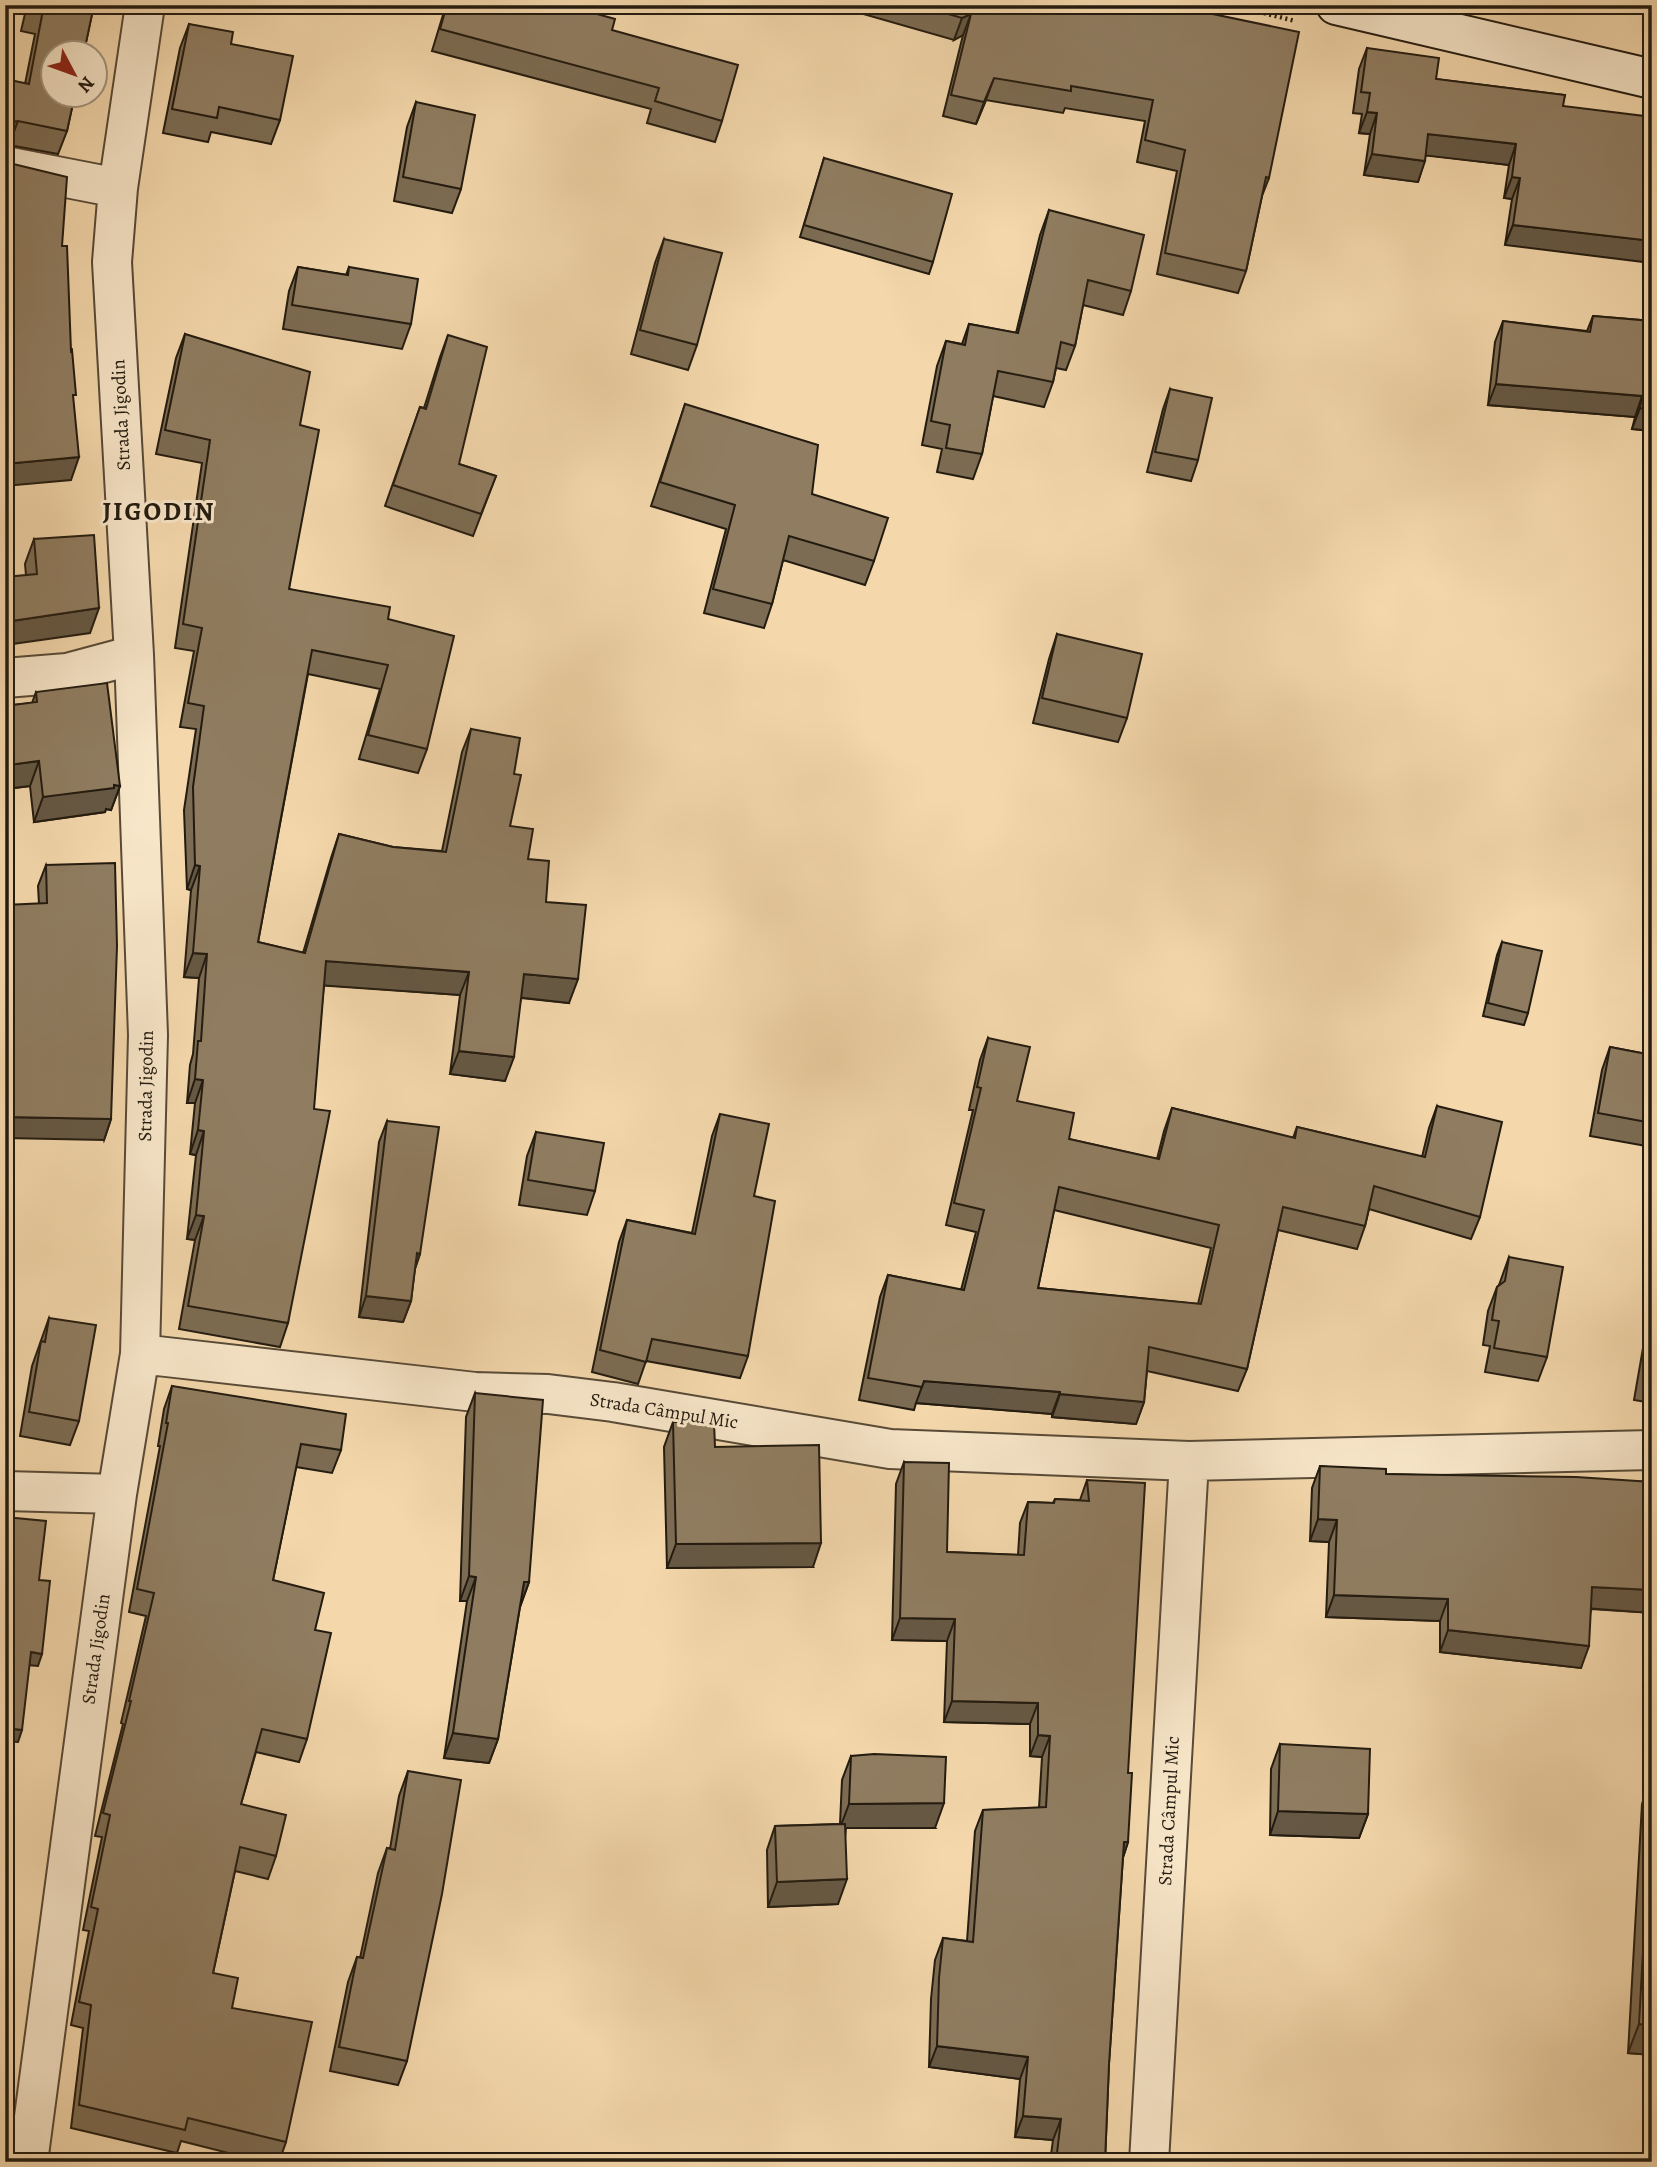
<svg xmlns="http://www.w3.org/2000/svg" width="1657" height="2167" font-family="Alegreya,serif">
<rect width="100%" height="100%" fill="#f4d8ac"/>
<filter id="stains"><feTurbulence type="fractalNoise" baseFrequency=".00286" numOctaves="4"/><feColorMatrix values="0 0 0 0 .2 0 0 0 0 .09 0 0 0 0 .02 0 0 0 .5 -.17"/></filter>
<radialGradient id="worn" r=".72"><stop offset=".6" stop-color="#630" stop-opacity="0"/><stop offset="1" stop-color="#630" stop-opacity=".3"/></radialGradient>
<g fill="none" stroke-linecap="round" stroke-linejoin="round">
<!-- street casing -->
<g stroke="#574a37" stroke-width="42">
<path id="street" d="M 5,166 L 118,188
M 5,678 L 67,673 L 134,655
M 140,1354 L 475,1392 L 548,1394 L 613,1402 L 890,1449 L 1189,1461 L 1652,1450
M 5,1491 L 117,1494
M 28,2162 L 117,1494 L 140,1354 L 148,1035 L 134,655 L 112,262 L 118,188 L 145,5
M 1149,2162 L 1189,1461"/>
</g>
<!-- secondary casing -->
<g stroke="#231b10" stroke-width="42">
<path id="secondary" d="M 1336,5 L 1652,79"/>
</g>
<!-- path -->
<path stroke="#231b10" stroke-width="4.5" stroke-dasharray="2 3.5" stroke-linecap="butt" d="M 1232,5 L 1295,21"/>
<!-- street -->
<use href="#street" stroke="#f8e6c9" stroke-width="38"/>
<!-- secondary -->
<use href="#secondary" stroke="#f8e6c9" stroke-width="38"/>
</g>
<!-- wall -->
<path fill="#7c6c53" stroke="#231b10" stroke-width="2" fill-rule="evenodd" d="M 27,5 L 94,5 L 67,131 L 58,154 L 9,145 L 5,145 L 5,79 L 25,84 L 35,34 L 21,31 Z
M 446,5 L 565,5 L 612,30 L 722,121 L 715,142 L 647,123 L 651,109 L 432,51 Z
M 832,5 L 1108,5 L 1129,8 L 1130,5 L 1185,5 L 1184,8 L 1269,178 L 1262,196 L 1246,271 L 1238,293 L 1157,274 L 1177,171 L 1137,162 L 1145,121 L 1065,108 L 1063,113 L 986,100 L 976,124 L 943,116 L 963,35 L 954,40 Z
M 189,24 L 231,44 L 280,120 L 271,144 L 211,132 L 208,142 L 163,133 L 180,48 Z
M 1367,48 L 1436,79 L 1565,95 L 1505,245 L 1512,199 L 1504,198 L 1509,165 L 1426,155 L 1418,182 L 1364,175 L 1370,134 L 1359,133 L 1362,114 L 1353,113 L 1359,69 Z
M 416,102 L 461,189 L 452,213 L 394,201 L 407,127 Z
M 824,158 L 933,262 L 929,274 L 800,237 Z
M 1049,210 L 1131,291 L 1123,315 L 1083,305 L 1075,346 L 1066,370 L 1056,368 L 1053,382 L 1044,407 L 993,396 L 982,454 L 973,479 L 937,472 L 942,449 L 922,445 L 937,366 L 946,341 L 962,344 L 969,324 L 1016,333 L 1040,235 Z
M 664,239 L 697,345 L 688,370 L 631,354 L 655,263 Z
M 298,267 L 346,275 L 349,267 L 411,324 L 402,349 L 283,329 L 289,291 Z
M 1593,316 L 1652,321 L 1652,431 L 1632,429 L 1635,417 L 1488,405 L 1495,342 L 1503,321 L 1587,331 Z
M 185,334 L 300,425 L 289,589 L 388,619 L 427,749 L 418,773 L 359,759 L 380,689 L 308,674 L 258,942 L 303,953 L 331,858 L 339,834 L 393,847 L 442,851 L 462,752 L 471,729 L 514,774 L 510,826 L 528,859 L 546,902 L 569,1003 L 521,998 L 505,1081 L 450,1074 L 460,995 L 324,985 L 288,1323 L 280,1347 L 179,1329 L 195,1240 L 187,1239 L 196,1155 L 190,1154 L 195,1103 L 187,1103 L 190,1065 L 193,1054 L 199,978 L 184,977 L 191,890 L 187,889 L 184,810 L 196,729 L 180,727 L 194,651 L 175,648 L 202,463 L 156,454 L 176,358 Z
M 448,335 L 459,464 L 496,476 L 473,536 L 385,506 L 420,407 L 424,408 L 440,357 Z
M 1170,389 L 1198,460 L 1191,481 L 1147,472 L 1163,409 Z
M 685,404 L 812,494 L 874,561 L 865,585 L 783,560 L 772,604 L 764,628 L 704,613 L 726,529 L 651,506 Z
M 34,539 L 90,633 L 26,575 L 25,564 Z
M 1057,634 L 1127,718 L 1118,742 L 1033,723 L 1049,659 Z
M 36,692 L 120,786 L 111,810 L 106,809 L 105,812 L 34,822 L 30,786 L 5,789 L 5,706 L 32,703 Z
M 46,865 L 111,1119 L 104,1140 L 39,904 L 38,886 Z
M 1502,942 L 1528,1013 L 1524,1025 L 1483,1016 L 1497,955 Z
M 988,1038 L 1017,1101 L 1069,1139 L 1157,1159 L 1164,1131 L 1172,1108 L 1293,1138 L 1297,1127 L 1422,1157 L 1429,1128 L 1437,1106 L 1480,1217 L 1471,1239 L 1369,1209 L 1365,1226 L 1357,1249 L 1278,1230 L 1247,1369 L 1238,1391 L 1147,1371 L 1144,1402 L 1136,1424 L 1052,1417 L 1052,1414 L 916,1403 L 914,1410 L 859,1400 L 880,1297 L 888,1275 L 961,1290 L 976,1232 L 946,1225 L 973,1110 L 969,1110 L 980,1060 ZM 1054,1210 L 1211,1248 L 1198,1304 L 1038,1288 Z
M 1610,1047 L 1652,1055 L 1652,1147 L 1590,1136 L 1602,1070 Z
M 720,1114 L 748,1356 L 740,1378 L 646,1361 L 638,1384 L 592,1372 L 619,1242 L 627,1220 L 692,1233 L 712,1136 Z
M 387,1121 L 420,1254 L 415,1268 L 411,1301 L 403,1322 L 359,1317 L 379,1142 Z
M 536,1132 L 595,1191 L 587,1215 L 519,1205 L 527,1156 Z
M 1509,1257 L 1547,1357 L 1538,1381 L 1485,1372 L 1490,1346 L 1483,1345 L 1488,1311 L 1497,1287 L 1499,1285 Z
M 1652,1317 L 1652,1403 L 1634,1400 L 1643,1348 L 1649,1331 Z
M 49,1318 L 79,1421 L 70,1445 L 20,1436 L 32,1366 Z
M 172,1386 L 341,1450 L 332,1473 L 296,1467 L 273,1580 L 315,1630 L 307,1739 L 299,1762 L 256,1752 L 241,1804 L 276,1856 L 268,1879 L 235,1871 L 213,1973 L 232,2008 L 286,2142 L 279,2162 L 264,2162 L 181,2141 L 177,2153 L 71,2128 L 83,2028 L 71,2025 L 89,1931 L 83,1930 L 102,1837 L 95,1836 L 123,1724 L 121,1723 L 146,1616 L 129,1612 L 160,1446 L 158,1446 L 164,1409 Z
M 475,1393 L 529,1582 L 520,1607 L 498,1739 L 489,1763 L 444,1758 L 467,1601 L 460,1601 L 466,1417 Z
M 673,1422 L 715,1447 L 813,1567 L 667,1568 L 664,1447 Z
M 904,1462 L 947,1552 L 1018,1555 L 1020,1523 L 1028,1502 L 1053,1503 L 1055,1499 L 1080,1500 L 1087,1480 L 1128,1773 L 1128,1842 L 1123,1857 L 1109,2064 L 1105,2162 L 1050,2162 L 1053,2140 L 1015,2137 L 1020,2079 L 929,2067 L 931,1999 L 935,1960 L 943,1938 L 967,1941 L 975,1831 L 983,1810 L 1039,1808 L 1042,1757 L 1030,1756 L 1030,1724 L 944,1722 L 947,1641 L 892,1640 L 896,1484 Z
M 1320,1466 L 1386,1474 L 1652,1482 L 1652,1613 L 1591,1609 L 1581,1668 L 1440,1652 L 1440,1621 L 1326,1617 L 1329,1542 L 1310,1541 L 1312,1488 Z
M 1280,1744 L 1368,1814 L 1359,1838 L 1270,1835 L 1271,1769 Z
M 851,1756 L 935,1828 L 846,1828 L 838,1904 L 768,1907 L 767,1850 L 775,1826 L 840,1824 L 842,1780 Z
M 408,1771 L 407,2061 L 398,2085 L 330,2071 L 348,1982 L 357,1957 L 360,1958 L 378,1873 L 387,1848 L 390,1849 L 399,1796 Z
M 1652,1777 L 1652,2055 L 1628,2053 L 1642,1804 Z"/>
<!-- shaded-wall -->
<path fill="#655844" stroke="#231b10" stroke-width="2" d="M 971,14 L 963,35 L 954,40 L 962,18 Z
M 994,78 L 986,100 L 976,124 L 984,102 Z
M 1367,112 L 1377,113 L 1370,134 L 1359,133 Z
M 18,121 L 9,145 L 5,145 L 5,123 Z
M 1428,134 L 1516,144 L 1509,165 L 1421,155 Z
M 1372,154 L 1425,161 L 1418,182 L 1364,175 Z
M 1512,177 L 1520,178 L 1512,199 L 1504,198 Z
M 1513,225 L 1652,241 L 1652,263 L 1505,245 Z
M 1496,384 L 1642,396 L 1635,417 L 1488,405 Z
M 1640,408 L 1652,410 L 1652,431 L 1632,429 Z
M 79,457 L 71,480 L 5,486 L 5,464 Z
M 99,608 L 90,633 L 5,645 L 5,622 Z
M 39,761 L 30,786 L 5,789 L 5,777 L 9,765 Z
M 114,785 L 120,786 L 111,810 L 106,809 L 105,812 L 34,822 L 43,797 Z
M 195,865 L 200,866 L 191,890 L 187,889 Z
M 193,953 L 207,954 L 199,978 L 184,977 Z
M 326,961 L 469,972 L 460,995 L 317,985 Z
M 524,974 L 578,979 L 569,1003 L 515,997 Z
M 459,1051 L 514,1057 L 505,1081 L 450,1074 Z
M 195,1079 L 203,1080 L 195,1103 L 187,1103 Z
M 5,1117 L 111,1119 L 104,1140 L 5,1138 Z
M 198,1130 L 204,1131 L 196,1155 L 190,1154 Z
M 196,1215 L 204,1216 L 195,1240 L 187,1239 Z
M 417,1253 L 420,1254 L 413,1275 Z
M 366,1296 L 411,1301 L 403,1322 L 359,1317 Z
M 924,1381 L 1060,1392 L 1052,1414 L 916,1403 Z
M 1060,1394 L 1144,1402 L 1136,1424 L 1052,1417 Z
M 1318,1519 L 1337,1520 L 1329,1542 L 1310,1541 Z
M 821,1543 L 813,1567 L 667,1568 L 676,1544 Z
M 469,1576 L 476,1577 L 467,1601 L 460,1601 Z
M 524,1582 L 529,1582 L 520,1607 Z
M 1592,1587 L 1652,1590 L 1652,1613 L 1584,1608 Z
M 1334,1595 L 1448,1599 L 1440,1621 L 1326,1617 Z
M 900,1618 L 955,1619 L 947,1641 L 892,1640 Z
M 1448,1630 L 1589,1646 L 1581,1668 L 1440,1652 Z
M 31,1652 L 42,1654 L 38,1666 L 27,1665 Z
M 952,1701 L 1038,1703 L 1030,1724 L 944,1722 Z
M 5,1728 L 22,1730 L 18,1742 L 5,1741 Z
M 453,1733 L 498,1739 L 489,1763 L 444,1758 Z
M 1038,1735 L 1050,1736 L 1042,1757 L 1030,1756 Z
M 944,1803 L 935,1828 L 840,1828 L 849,1804 Z
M 1278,1811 L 1368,1814 L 1359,1838 L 1270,1835 Z
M 1124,1842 L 1128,1842 L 1121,1864 Z
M 847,1879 L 838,1904 L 768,1907 L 777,1882 Z
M 1639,2024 L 1652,2025 L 1652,2055 L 1628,2053 Z
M 937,2046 L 1028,2057 L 1020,2079 L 929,2067 Z
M 1023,2116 L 1061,2119 L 1053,2140 L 1015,2137 Z"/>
<!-- building -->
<path fill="#907d61" stroke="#231b10" stroke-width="2" fill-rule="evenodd" d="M 30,5 L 94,5 L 84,52 L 52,52 L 52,94 L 75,94 L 67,131 L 18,121 L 5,123 L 5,79 L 29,84 L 43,10 L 30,7 Z
M 447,5 L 565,5 L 615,19 L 612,30 L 738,65 L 722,121 L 655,101 L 659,88 L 440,29 Z
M 917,5 L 1108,5 L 1131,8 L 1131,5 L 1185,5 L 1184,8 L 1299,32 L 1269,178 L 1266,177 L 1246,271 L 1165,253 L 1185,150 L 1145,140 L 1153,100 L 1071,86 L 1071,91 L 994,78 L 984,102 L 951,95 L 971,14 L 962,18 Z
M 189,24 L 233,32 L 231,44 L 293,56 L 280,120 L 219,107 L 217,118 L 172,109 Z
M 1367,48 L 1439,58 L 1436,79 L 1565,95 L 1563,106 L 1652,117 L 1652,241 L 1513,225 L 1520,178 L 1512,177 L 1516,144 L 1428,134 L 1425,161 L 1372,154 L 1377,113 L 1367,112 L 1370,93 L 1361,92 Z
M 416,102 L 475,115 L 461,189 L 403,177 Z
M 824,158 L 952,194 L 933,262 L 804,225 Z
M 5,162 L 67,177 L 62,246 L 67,246 L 71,351 L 72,350 L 76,395 L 73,395 L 79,457 L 5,464 Z
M 1049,210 L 1144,235 L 1131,291 L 1088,280 L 1075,346 L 1061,342 L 1053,382 L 998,371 L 982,454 L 946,448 L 950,425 L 931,421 L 946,341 L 965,345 L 969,324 L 1018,333 Z
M 664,239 L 722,253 L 697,345 L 640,330 Z
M 298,267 L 348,275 L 349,267 L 418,279 L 411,324 L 292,305 Z
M 1593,316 L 1652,321 L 1652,410 L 1640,408 L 1642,396 L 1496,384 L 1503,321 L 1590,332 Z
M 185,334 L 310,372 L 300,425 L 319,430 L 289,589 L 390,607 L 388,619 L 454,636 L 427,749 L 368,735 L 388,665 L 312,650 L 258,942 L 305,953 L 339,834 L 393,847 L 446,852 L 471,729 L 520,738 L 514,774 L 521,775 L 510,826 L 533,829 L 528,859 L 549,861 L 546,902 L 586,905 L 578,979 L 524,974 L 514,1057 L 459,1051 L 469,972 L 326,961 L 314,1109 L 330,1111 L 288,1323 L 188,1306 L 204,1216 L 196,1215 L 204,1131 L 198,1130 L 203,1080 L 195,1079 L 198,1041 L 201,1041 L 207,954 L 193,953 L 200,866 L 195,865 L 193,787 L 204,706 L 188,703 L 202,628 L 183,624 L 210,440 L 165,430 Z
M 448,335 L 487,347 L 459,464 L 496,476 L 481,514 L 393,485 L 420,407 L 426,409 Z
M 1170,389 L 1212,398 L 1198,460 L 1155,452 Z
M 685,404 L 818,445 L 812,494 L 888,518 L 874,561 L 789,536 L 772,604 L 713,589 L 735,505 L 660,482 Z
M 94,535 L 99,608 L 5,622 L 5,577 L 37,574 L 34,539 Z
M 1057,634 L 1142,654 L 1127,718 L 1042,698 Z
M 107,683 L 120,786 L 114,785 L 114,788 L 43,797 L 39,761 L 9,765 L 5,734 L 5,706 L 37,702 L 36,692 Z
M 115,863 L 117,946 L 111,1119 L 5,1117 L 5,905 L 47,903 L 46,865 Z
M 1502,942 L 1542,951 L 1528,1013 L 1488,1003 Z
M 988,1038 L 1030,1047 L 1017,1101 L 1074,1113 L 1069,1139 L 1159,1159 L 1172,1108 L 1295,1138 L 1297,1127 L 1425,1157 L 1437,1106 L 1502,1122 L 1480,1217 L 1374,1186 L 1365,1226 L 1283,1207 L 1247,1369 L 1149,1347 L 1144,1402 L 1060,1394 L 1060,1392 L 924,1381 L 922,1387 L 868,1378 L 888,1275 L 964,1290 L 984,1210 L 954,1203 L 981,1088 L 977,1087 ZM 1059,1187 L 1219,1225 L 1201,1304 L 1038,1288 Z
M 1610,1047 L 1652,1055 L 1652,1123 L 1598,1113 Z
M 720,1114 L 769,1124 L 754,1196 L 775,1201 L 748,1356 L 652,1339 L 646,1362 L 600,1350 L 627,1220 L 695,1234 Z
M 387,1121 L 439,1127 L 420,1254 L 417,1253 L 411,1301 L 366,1296 Z
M 536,1132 L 604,1143 L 595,1191 L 528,1180 Z
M 1509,1257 L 1563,1267 L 1547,1357 L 1494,1348 L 1499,1321 L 1492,1320 L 1497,1287 L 1505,1281 Z
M 49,1318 L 96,1325 L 79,1421 L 29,1412 L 41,1341 L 45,1342 Z
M 1651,1325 L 1652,1325 L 1652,1378 L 1643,1377 Z
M 172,1386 L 346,1414 L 341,1450 L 301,1444 L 273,1580 L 324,1593 L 315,1630 L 331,1633 L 307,1739 L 262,1729 L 241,1804 L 286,1815 L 276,1856 L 240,1847 L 213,1973 L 238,1978 L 232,2008 L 312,2022 L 286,2142 L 188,2118 L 185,2130 L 79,2105 L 91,2005 L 79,2002 L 98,1909 L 91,1907 L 110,1815 L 103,1813 L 131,1701 L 129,1701 L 154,1593 L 137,1589 L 168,1423 L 166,1423 Z
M 475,1393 L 543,1400 L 529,1582 L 524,1582 L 498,1739 L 453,1733 L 476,1577 L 469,1576 Z
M 673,1422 L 714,1422 L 715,1447 L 819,1445 L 821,1543 L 676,1544 Z
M 904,1462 L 949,1463 L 947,1552 L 1024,1555 L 1028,1502 L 1054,1503 L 1055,1499 L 1089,1501 L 1087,1480 L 1145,1483 L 1128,1773 L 1132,1773 L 1128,1842 L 1124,1842 L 1109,2064 L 1105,2162 L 1056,2162 L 1061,2119 L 1023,2116 L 1028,2057 L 937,2046 L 939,1978 L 943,1938 L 973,1942 L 983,1810 L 1046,1807 L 1050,1736 L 1038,1735 L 1038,1703 L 952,1701 L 955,1619 L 900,1618 Z
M 1320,1466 L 1386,1469 L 1386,1474 L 1576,1477 L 1652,1482 L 1652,1590 L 1592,1587 L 1589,1646 L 1448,1630 L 1448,1599 L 1334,1595 L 1337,1520 L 1318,1519 Z
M 5,1517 L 46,1521 L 39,1580 L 50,1581 L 42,1654 L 31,1652 L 22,1730 L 5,1728 Z
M 1280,1744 L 1370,1749 L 1368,1814 L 1278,1811 Z
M 874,1754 L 946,1757 L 944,1803 L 849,1804 L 851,1756 Z
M 408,1771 L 461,1780 L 442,1894 L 407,2061 L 339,2047 L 357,1957 L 363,1958 L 387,1848 L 395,1850 Z
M 1652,1789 L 1652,2025 L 1639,2024 Z
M 845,1824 L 847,1879 L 777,1882 L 775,1826 Z"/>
<g text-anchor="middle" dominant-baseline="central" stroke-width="6" stroke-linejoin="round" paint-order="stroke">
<!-- street labels -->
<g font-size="19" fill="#231b10" stroke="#f8e6c9">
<text transform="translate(121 415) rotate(-93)">Strada Jigodin</text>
<text transform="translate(146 1086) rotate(-89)">Strada Jigodin</text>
<text transform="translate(664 1411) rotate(9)">Strada Câmpul Mic</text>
<text transform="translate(96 1649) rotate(-82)">Strada Jigodin</text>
<text transform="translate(1169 1811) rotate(-87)">Strada Câmpul Mic</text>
</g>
<!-- district labels -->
<g font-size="26" font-weight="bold" letter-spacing="2" fill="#231b10" stroke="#f8e6c9">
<text x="159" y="511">JIGODIN</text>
</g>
</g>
<!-- margin -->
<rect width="1657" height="2167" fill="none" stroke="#f4d8ac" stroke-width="28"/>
<rect x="7" y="7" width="1643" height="2153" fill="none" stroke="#231b10" stroke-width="3.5"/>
<rect x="14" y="14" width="1629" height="2139" fill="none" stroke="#231b10" stroke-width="2"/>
<!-- north arrow -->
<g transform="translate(74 74) rotate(131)"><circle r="33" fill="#f8e6c9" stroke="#a3957f" stroke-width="2"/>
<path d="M0-5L12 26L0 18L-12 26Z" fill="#8f2418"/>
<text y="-10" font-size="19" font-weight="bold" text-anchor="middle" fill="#231b10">N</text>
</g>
<rect width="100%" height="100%" filter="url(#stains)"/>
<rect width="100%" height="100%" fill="url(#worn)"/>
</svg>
